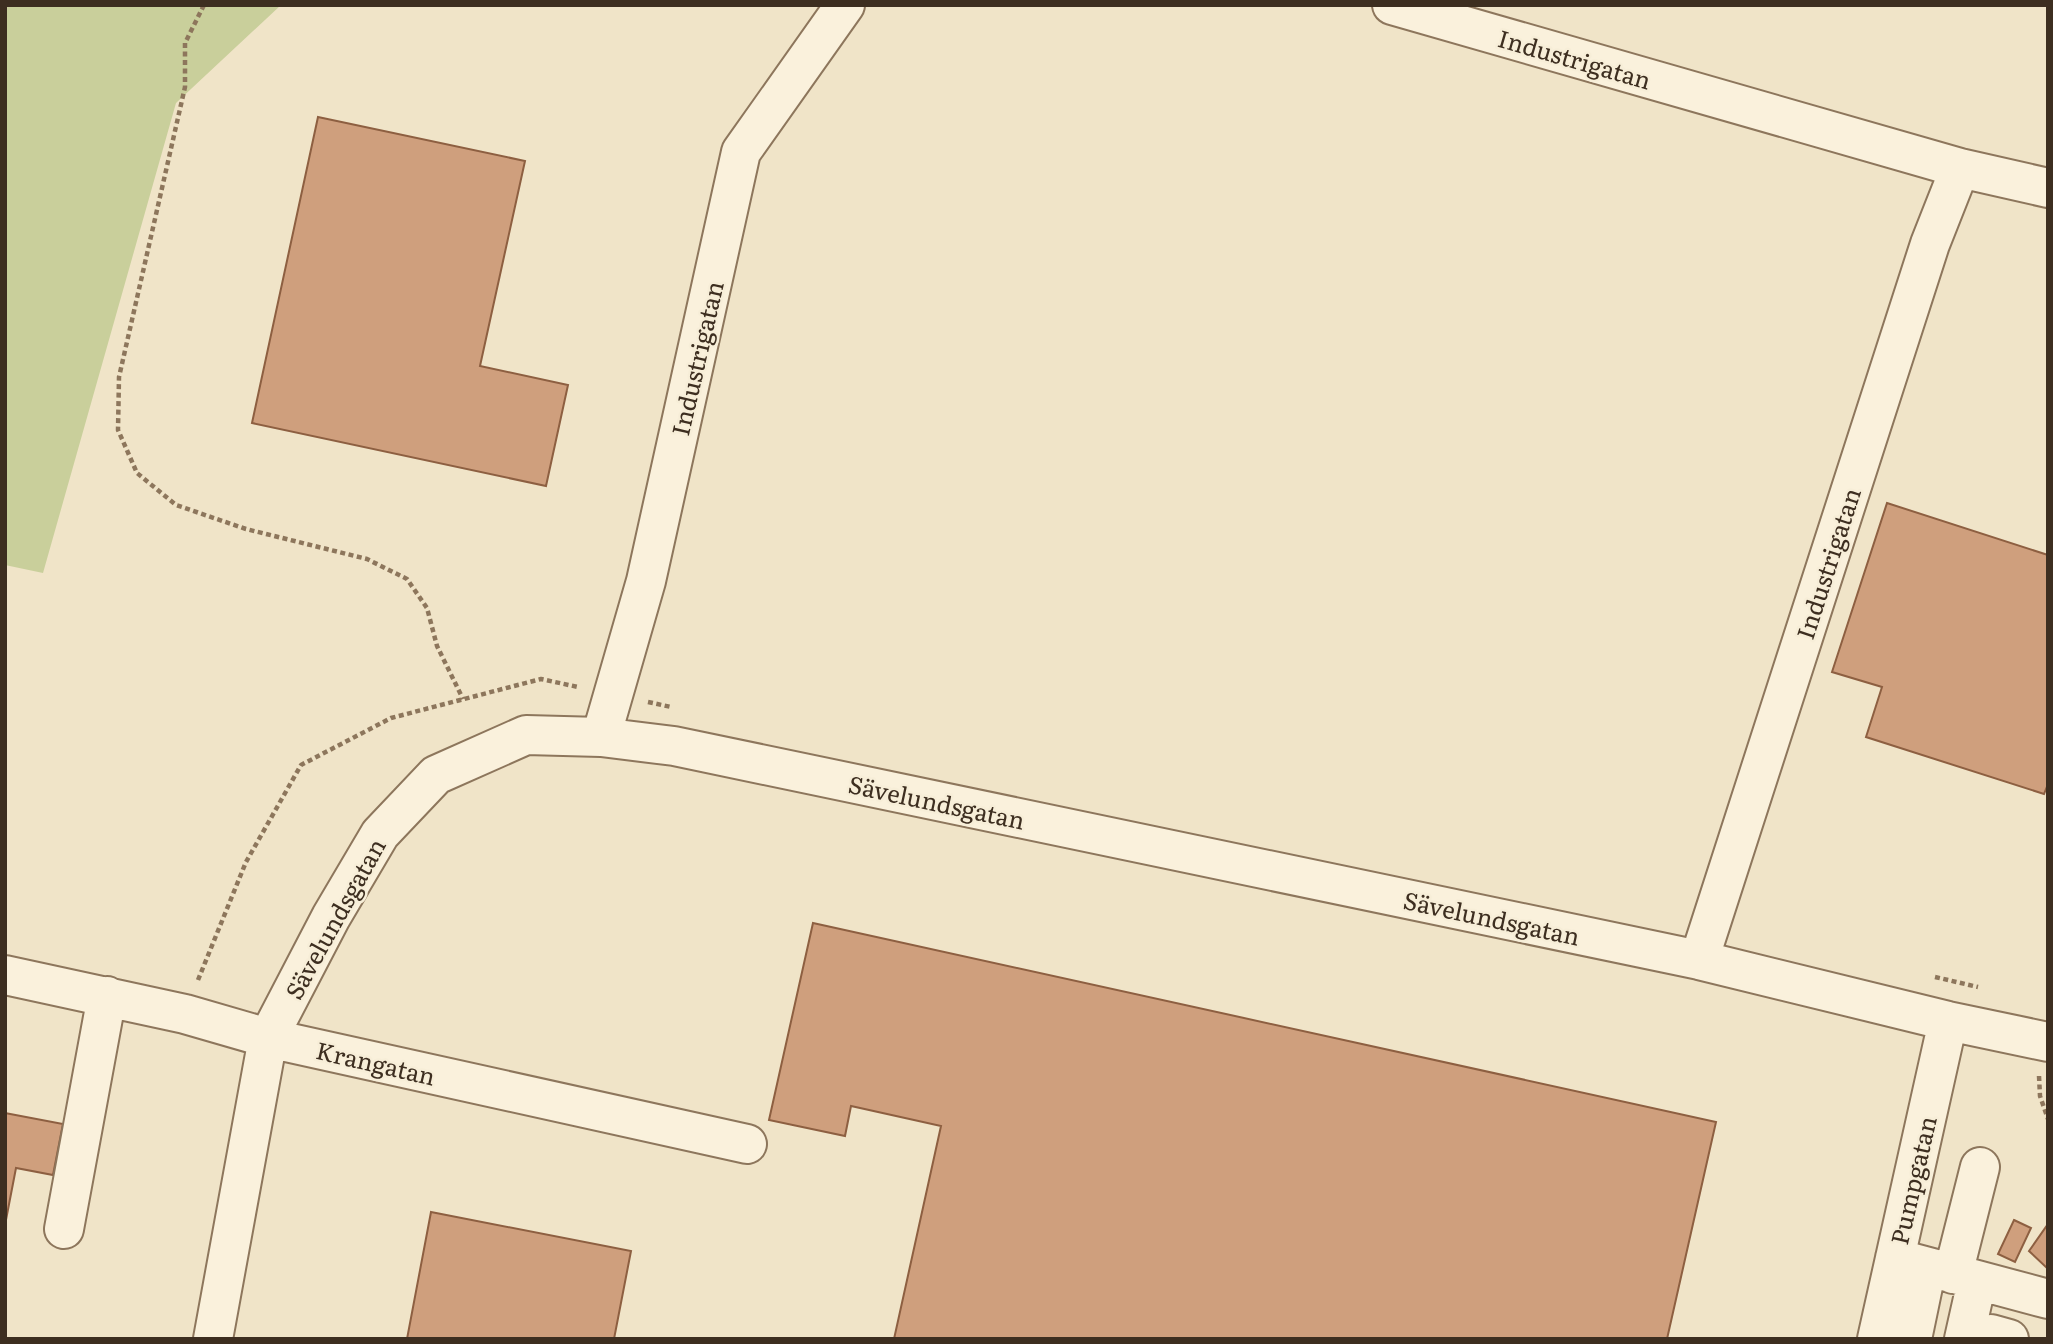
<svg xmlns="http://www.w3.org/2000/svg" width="2053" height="1344" font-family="Literata,serif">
<rect width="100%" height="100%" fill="#f0e4c8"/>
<!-- green -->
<path fill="#c9cf9b" d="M 5,5 L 281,5 L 176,103 L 43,573 L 5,565 Z"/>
<!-- building -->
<path fill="#cf9f7d" stroke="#8d5f41" stroke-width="2" d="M 318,117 L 525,161 L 480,366 L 568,385 L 546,486 L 252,423 Z
M 1887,503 L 2048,555 L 2048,784 L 2044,794 L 1866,737 L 1882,687 L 1832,672 Z
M 813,923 L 1716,1122 L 1667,1339 L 894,1339 L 941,1126 L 851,1106 L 845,1136 L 769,1120 Z
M 5,1113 L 63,1124 L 53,1175 L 16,1168 L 5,1225 Z
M 431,1212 L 631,1251 L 614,1339 L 407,1339 Z
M 2014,1220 L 2031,1228 L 2015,1262 L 1998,1254 Z
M 2048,1224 L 2048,1269 L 2029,1251 Z"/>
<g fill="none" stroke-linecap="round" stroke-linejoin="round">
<!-- minor casing -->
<g stroke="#8d765c" stroke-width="42">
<path id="minor" d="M 1392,5 L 1960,168 L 2048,188
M 601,737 L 646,581 L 741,152 L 845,5
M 1699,960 L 1930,244 L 1960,168
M 5,975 L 185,1014 L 268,1038 L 747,1144
M 64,1229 L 107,996
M 1895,1258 L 2048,1299
M 1953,1274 L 1980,1167
M 213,1339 L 268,1038 L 331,917 L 380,834 L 436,775 L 526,735 L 601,737 L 674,746 L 1699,960 L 1948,1021 L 2048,1042
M 1877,1339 L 1948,1021
M 1912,1339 L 1927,1267
M 1964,1339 L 1977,1281
M 1982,1339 L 1991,1334 L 2009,1339"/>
</g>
<!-- path -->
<path stroke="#8d765c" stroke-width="4.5" stroke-dasharray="5 3.5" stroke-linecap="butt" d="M 204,5 L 185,43 L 185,87 L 119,377 L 118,430 L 137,473 L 176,505 L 246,529 L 367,559 L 407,579 L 427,608 L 437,646 L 463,699
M 648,702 L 671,707
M 1935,977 L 1978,987
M 198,980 L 246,862 L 301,765 L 391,718 L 541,679 L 578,687
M 2039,1076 L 2040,1096 L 2048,1119"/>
<!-- minor -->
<use href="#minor" stroke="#faf1dc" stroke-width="38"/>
</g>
<g text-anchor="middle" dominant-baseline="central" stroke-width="5" stroke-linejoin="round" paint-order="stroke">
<!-- street labels -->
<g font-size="24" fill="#3d2e20" stroke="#f7eed8">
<text transform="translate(1575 58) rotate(16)">Industrigatan</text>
<text transform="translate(696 358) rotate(-77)">Industrigatan</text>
<text transform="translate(1827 563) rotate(-72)">Industrigatan</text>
<text transform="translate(937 801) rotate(12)">Sävelundsgatan</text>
<text transform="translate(1492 917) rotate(12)">Sävelundsgatan</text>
<text transform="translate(334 918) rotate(-61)">Sävelundsgatan</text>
<text transform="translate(376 1062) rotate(13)">Krangatan</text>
<text transform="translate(1912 1180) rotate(-77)">Pumpgatan</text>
</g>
</g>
<!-- border -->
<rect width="2053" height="1344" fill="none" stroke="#3d2e20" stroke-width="14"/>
</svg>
